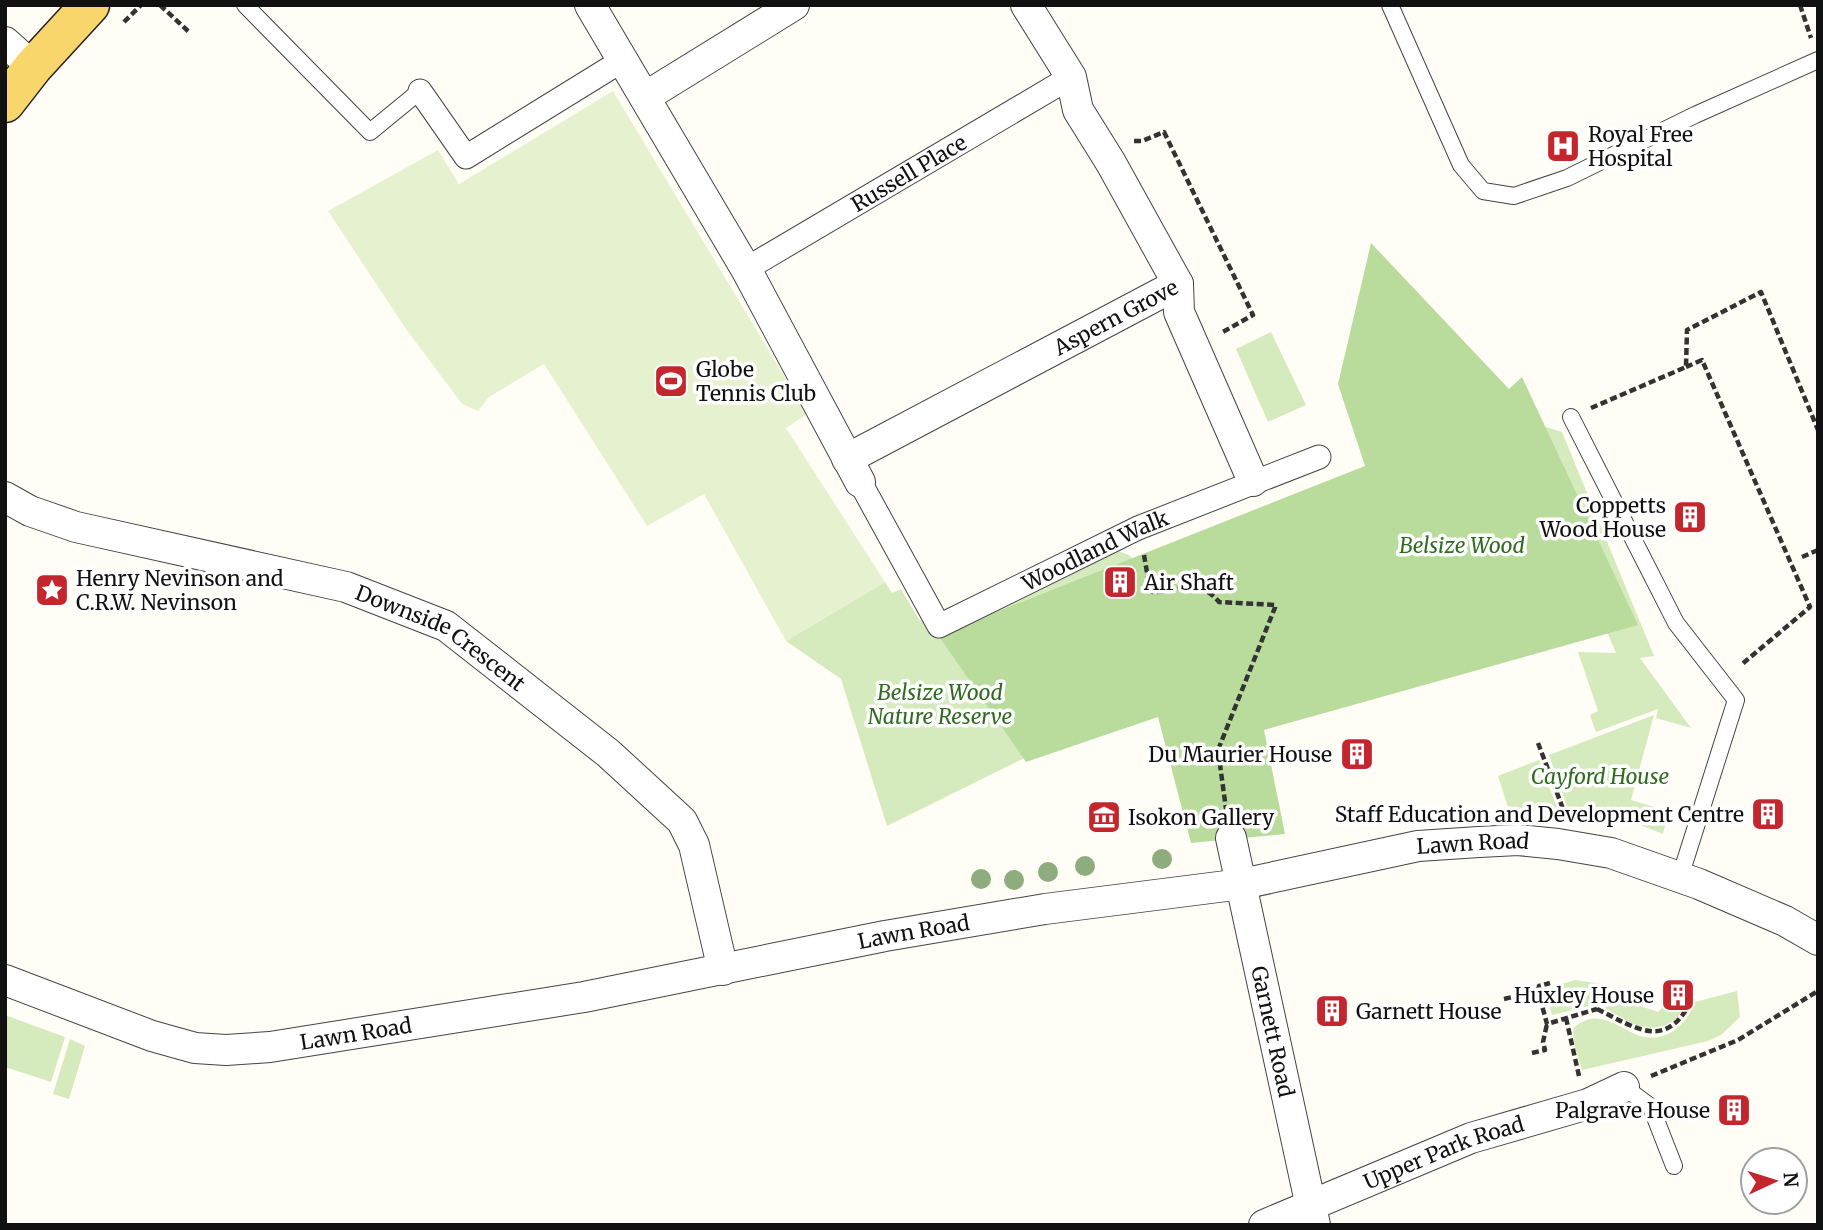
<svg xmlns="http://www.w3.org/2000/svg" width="1823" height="1230" font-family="Merriweather,serif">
<rect width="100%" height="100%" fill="#fffdf5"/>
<!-- green -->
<path fill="#d5ebbd" d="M 1271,332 L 1306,405 L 1268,422 L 1236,349 Z
M 1517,418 L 1562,432 L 1654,656 L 1640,658 L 1691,728 L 1656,718 L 1658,709 L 1596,732 L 1590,715 L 1598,711 L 1578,652 L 1616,653 Z
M 1118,551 L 1129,555 L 1138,564 L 1167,707 L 1079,731 L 887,826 L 841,679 L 786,641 L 885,582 L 892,593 L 901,589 L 920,621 L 977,594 L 1012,590 Z
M 1654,715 L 1631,800 L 1668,811 L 1663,834 L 1615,815 L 1568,809 L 1549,755 Z
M 1539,760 L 1558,810 L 1508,807 L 1498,776 Z
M 1575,980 L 1602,984 L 1596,1001 L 1593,1005 L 1552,1015 L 1545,989 Z
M 1737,991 L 1740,1017 L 1721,1035 L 1708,1041 L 1582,1070 C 1579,1059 1573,1044 1573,1032 C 1573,1028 1575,1026 1579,1024 C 1598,1010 1617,1026 1635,1034 C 1662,1046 1686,1027 1695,1002 Z
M 1611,996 L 1658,1012 L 1663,1007 L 1682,1010 C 1679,1017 1674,1021 1667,1024 C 1645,1035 1624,1019 1605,1008 Z
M 5,1015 L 65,1037 L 51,1082 L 5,1067 Z
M 70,1039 L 85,1046 L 69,1099 L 53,1094 Z"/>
<!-- forest -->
<path fill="#b9dc9c" d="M 1371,243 L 1509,389 L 1522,377 L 1638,625 L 1264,730 L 1285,834 L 1191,843 L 1158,717 L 1026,762 L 938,635 L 1365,466 L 1338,384 Z"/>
<!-- pitch -->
<path fill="#e6f2cf" d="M 613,91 L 807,414 L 786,428 L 885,582 L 786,641 L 704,494 L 647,526 L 544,364 L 489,397 L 478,411 L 462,404 L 406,329 L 328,211 L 438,150 L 459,184 Z"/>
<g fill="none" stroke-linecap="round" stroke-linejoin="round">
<!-- service casing -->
<g stroke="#444" stroke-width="18">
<path id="service" d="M 245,5 L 370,132 L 420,91
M 1390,5 L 1461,165 L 1483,191 L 1514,196 L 1567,178 L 1695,115 L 1818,60
M 1571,417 L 1676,623 L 1736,700 L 1680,877
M 1624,1087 L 1651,1107 L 1674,1166"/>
</g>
<!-- pedestrian casing -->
<g stroke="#444" stroke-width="25">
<g id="pedestrian">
<path d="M 420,91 L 466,157 L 623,60"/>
<path id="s1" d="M 746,269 L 1071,77"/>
<path id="s2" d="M 860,482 L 939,626 L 1138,528 L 1319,457"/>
</g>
</g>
<!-- minor casing -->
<g stroke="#444" stroke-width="32">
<g id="minor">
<path d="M 590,5 L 746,269 L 860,482"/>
<path d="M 1026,5 L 1071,77 L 1078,110 L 1111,163 L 1178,284 L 1179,312 L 1253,481"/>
<path d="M 5,42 L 33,67"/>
<path d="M 645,97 L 794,5"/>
<path id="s3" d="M 847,459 L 1178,284"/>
<path id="s4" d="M 5,497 L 30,511 L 76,527 L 346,587 L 446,626 L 608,753 L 682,821 L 694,845 L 723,970"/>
<path id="s5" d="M 1231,838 L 1315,1225"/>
<path id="s6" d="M 5,980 L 152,1036 L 195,1048 L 226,1050 L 270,1047 L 584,997 L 885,936 L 1045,909 L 1242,884 L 1418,846 L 1479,842 L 1518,840 L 1558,844 L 1611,853 L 1699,884 L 1785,921 L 1818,940"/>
<path id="s7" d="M 1264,1225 L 1471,1138 L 1588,1104 L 1624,1087"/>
</g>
</g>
<!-- primary casing -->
<g stroke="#222" stroke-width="41">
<path id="primary" d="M 5,103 L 33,67 L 90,5"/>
</g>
<!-- path -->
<path stroke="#333" stroke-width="4.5" stroke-dasharray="7 3.5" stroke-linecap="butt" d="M 160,5 L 189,32
M 1800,5 L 1811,38
M 124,22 L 141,5
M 1134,141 L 1142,141 L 1164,132 L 1253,315 L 1221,333
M 1686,367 L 1702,360 L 1810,607 L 1741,665
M 1591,408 L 1686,367 L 1687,330 L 1761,292 L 1818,430
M 1144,555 L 1149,584 L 1153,592 C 1180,592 1198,577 1219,602 L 1276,605 L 1218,750 L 1226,809
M 1802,557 L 1818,550
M 1538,743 L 1565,814
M 1538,991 L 1539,986 L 1550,983
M 1504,999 L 1538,991 L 1547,1024 L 1597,1009 L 1608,986
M 1597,1009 C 1634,1027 1665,1051 1690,1003
M 1566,1018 L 1579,1076
M 1532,1053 L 1545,1050 L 1543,1042 L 1547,1024
M 1651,1076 L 1738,1040 L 1818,991"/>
<!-- service -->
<use href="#service" stroke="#fff" stroke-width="16"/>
<!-- pedestrian -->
<use href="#pedestrian" stroke="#fff" stroke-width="23"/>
<!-- minor -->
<use href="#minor" stroke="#fff" stroke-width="30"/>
<!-- primary -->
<use href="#primary" stroke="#f9d66b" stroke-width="38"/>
</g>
<!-- trees -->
<g fill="#8dad7f">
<circle cx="1162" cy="859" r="10"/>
<circle cx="1085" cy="866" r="10"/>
<circle cx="1048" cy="872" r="10"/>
<circle cx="981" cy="879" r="10"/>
<circle cx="1014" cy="880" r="10"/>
</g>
<!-- icons -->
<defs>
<g id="hospital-square" transform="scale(1.75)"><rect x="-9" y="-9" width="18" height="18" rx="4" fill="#c4262e" stroke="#fff"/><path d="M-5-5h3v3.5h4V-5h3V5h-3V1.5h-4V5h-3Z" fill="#fff"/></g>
<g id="stadium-square" transform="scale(1.75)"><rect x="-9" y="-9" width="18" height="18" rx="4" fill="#c4262e" stroke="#fff"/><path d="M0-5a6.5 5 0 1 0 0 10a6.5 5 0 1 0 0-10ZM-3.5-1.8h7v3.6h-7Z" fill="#fff"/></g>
<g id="building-square" transform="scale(1.75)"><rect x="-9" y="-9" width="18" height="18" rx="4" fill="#c4262e" stroke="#fff"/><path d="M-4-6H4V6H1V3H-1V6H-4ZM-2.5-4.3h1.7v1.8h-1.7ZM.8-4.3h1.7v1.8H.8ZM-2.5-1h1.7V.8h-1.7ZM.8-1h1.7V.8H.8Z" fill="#fff"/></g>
<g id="sight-square" transform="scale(1.75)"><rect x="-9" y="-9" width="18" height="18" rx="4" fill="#c4262e" stroke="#fff"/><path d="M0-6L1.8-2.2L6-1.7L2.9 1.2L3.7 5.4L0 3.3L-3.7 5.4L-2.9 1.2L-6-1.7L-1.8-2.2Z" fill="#fff"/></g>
<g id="museum-square" transform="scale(1.75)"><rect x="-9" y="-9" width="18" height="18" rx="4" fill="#c4262e" stroke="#fff"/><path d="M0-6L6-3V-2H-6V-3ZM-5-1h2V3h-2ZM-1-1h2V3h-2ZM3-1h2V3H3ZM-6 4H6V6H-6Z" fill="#fff"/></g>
</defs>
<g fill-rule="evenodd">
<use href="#hospital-square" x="1563" y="146"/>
<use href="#stadium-square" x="671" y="381"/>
<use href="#building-square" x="1690" y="517"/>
<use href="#building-square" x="1120" y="582"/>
<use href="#sight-square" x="52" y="590"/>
<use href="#building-square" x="1357" y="754"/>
<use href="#building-square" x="1768" y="814"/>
<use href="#museum-square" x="1104" y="817"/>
<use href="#building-square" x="1678" y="995"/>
<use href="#building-square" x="1332" y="1011"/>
<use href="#building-square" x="1734" y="1110"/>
</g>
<g text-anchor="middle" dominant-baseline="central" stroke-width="7" stroke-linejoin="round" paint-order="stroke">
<!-- poi labels -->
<g font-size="21" fill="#111" stroke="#fff" text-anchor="start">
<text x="1588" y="134">Royal Free<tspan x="1588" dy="24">Hospital</tspan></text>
<text x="696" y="369">Globe<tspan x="696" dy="24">Tennis Club</tspan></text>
<text x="1666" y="505" text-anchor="end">Coppetts<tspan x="1666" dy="24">Wood House</tspan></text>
<text x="76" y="578">Henry Nevinson and<tspan x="76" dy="24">C.R.W. Nevinson</tspan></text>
<text x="1144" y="582">Air Shaft</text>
<text x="1332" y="754" text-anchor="end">Du Maurier House</text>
<text x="1744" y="814" text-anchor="end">Staff Education and Development Centre</text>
<text x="1128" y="817">Isokon Gallery</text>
<text x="1654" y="995" text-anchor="end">Huxley House</text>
<text x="1356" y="1011">Garnett House</text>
<text x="1710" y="1110" text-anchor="end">Palgrave House</text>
</g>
<!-- street labels -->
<g font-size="21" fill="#111" stroke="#fff">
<text stroke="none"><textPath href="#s1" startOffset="189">Russell Place</textPath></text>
<text stroke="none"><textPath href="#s3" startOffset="304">Aspern Grove</textPath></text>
<text stroke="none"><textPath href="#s2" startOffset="338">Woodland Walk</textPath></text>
<text stroke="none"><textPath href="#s4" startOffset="462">Downside Crescent</textPath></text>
<text stroke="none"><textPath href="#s6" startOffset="1498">Lawn Road</textPath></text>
<text stroke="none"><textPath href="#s6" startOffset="931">Lawn Road</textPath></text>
<text stroke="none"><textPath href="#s5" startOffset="198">Garnett Road</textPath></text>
<text stroke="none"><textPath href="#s6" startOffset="364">Lawn Road</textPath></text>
<text stroke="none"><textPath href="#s7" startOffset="194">Upper Park Road</textPath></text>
</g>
<!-- park labels -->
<g font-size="21" font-style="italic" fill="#2f6b1f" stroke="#fff">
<text x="1462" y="545">Belsize Wood</text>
<text x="940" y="692">Belsize Wood<tspan x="940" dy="24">Nature Reserve</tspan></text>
<text x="1600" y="776">Cayford House</text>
</g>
</g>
<!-- border -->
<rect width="1823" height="1230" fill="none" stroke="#111111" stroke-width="14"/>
<!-- north arrow -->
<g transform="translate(1774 1181) rotate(86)"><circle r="33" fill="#ffffff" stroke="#a0a0a0" stroke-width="2"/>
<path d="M0-5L12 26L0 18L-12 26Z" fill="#c4262e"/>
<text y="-10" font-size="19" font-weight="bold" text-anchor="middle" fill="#111111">N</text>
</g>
</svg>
